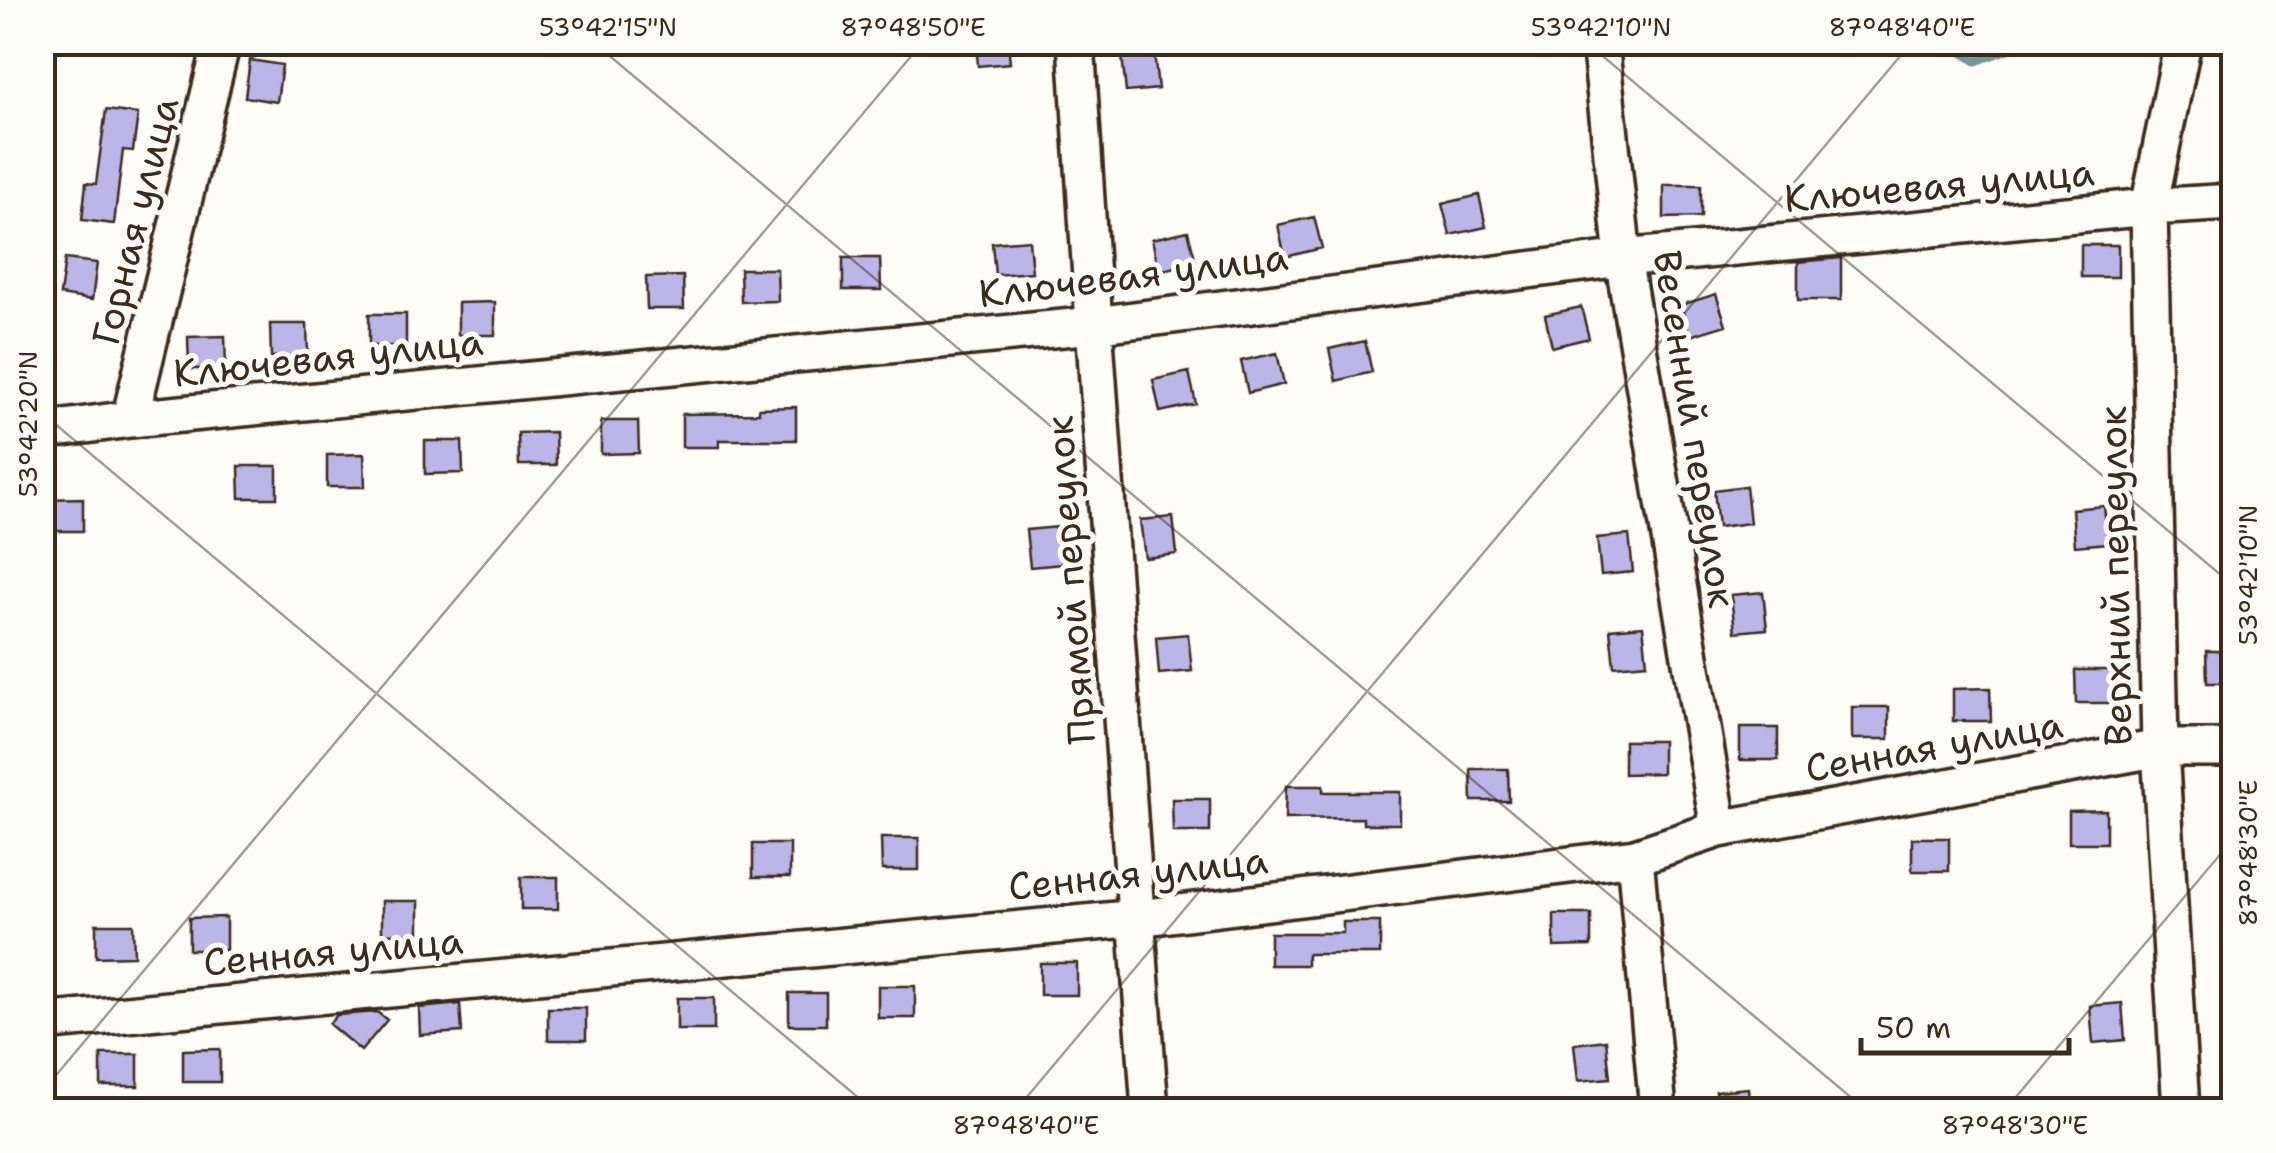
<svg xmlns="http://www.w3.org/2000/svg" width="2276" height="1153" font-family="'Shantell Sans',sans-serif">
<rect width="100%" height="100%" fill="#fdfcf7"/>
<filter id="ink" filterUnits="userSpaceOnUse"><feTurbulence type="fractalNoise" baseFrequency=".01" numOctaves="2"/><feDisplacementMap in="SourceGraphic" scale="20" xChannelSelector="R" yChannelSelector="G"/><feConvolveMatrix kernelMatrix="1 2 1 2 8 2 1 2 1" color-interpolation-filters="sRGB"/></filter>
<g filter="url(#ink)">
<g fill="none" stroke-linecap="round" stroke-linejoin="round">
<!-- stream -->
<path stroke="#6f979c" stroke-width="9" d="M 1946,42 L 1976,61 L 2026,42"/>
</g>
<!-- building -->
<path fill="#bcb6e8" stroke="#3b2a1e" stroke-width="2.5" d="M 976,42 L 1008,42 L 1010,63 L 978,66 Z
M 1154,52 L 1158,89 L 1126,92 L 1122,56 Z
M 250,60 L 282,65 L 277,102 L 245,97 Z
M 106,110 L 138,114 L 133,151 L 123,150 L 114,224 L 82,220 L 86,183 L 96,184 Z
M 1664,185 L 1701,185 L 1701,217 L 1664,218 Z
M 1479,195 L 1486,227 L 1450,235 L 1442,204 Z
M 1314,217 L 1322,248 L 1285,257 L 1278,225 Z
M 1188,231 L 1196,262 L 1159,271 L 1152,239 Z
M 1029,240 L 1032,272 L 995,275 L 992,243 Z
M 2081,245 L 2118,245 L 2118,277 L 2081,277 Z
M 843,258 L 880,258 L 881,290 L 843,290 Z
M 1841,258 L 1841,300 L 1798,300 L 1798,262 Z
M 65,259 L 97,263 L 92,300 L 60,295 Z
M 740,269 L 777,269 L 778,301 L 741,302 Z
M 683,276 L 684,309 L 647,309 L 646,277 Z
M 1716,294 L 1726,325 L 1690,336 L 1681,305 Z
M 495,302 L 495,335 L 458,335 L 458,303 Z
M 1581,307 L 1589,338 L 1552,347 L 1545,315 Z
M 369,314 L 406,314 L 406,346 L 369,346 Z
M 270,324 L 307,324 L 308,356 L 271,357 Z
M 225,336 L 226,369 L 189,369 L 188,337 Z
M 1365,341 L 1372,372 L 1336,381 L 1329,349 Z
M 1277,353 L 1284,384 L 1248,393 L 1241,361 Z
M 1189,372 L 1196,404 L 1160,412 L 1153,380 Z
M 796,407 L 796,440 L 719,440 L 719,447 L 682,447 L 682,414 L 759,413 L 759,408 Z
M 601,421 L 638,421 L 639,453 L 601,454 Z
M 555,432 L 556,465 L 519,465 L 518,433 Z
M 425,441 L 462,441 L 463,473 L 425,474 Z
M 364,454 L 365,487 L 327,487 L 327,455 Z
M 239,466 L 277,466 L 277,498 L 240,498 Z
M 1746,486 L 1750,523 L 1718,527 L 1714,490 Z
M 83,498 L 83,531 L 46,531 L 46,499 Z
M 2104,506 L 2108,543 L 2075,546 L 2072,509 Z
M 1173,517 L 1177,554 L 1145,558 L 1140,520 Z
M 1058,527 L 1062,564 L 1030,567 L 1026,530 Z
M 1629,535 L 1633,572 L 1601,575 L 1597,538 Z
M 1763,592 L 1767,629 L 1735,632 L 1731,595 Z
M 1643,626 L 1647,663 L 1614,666 L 1610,629 Z
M 1188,634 L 1192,671 L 1159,674 L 1156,637 Z
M 2206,651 L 2234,651 L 2234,683 L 2207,683 Z
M 2075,670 L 2112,670 L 2113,703 L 2076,703 Z
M 1990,688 L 1991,721 L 1953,721 L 1953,689 Z
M 1852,707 L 1889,707 L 1889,739 L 1852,739 Z
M 1740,728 L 1778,728 L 1778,760 L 1740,760 Z
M 1624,741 L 1662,741 L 1662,773 L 1624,774 Z
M 1471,769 L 1508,769 L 1509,801 L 1472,801 Z
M 1286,786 L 1323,786 L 1323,792 L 1400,792 L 1400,824 L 1363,824 L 1363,818 L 1285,819 Z
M 1172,799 L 1210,799 L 1210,832 L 1173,832 Z
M 2106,810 L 2106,843 L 2069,843 L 2069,811 Z
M 881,838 L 919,838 L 919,870 L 882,870 Z
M 1912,838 L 1949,838 L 1949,871 L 1912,871 Z
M 753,844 L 790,844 L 790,877 L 753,877 Z
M 521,877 L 558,877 L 558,909 L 521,909 Z
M 382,901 L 419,901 L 419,933 L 382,934 Z
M 1554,914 L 1591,914 L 1591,946 L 1554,947 Z
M 226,917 L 226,950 L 189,950 L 189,918 Z
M 1343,922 L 1380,922 L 1380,954 L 1307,954 L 1307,965 L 1270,965 L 1270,933 L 1343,933 Z
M 96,924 L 133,924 L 134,956 L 96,957 Z
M 1040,963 L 1077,963 L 1077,995 L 1040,995 Z
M 878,986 L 915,986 L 915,1018 L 878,1018 Z
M 789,993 L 826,993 L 826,1025 L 789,1025 Z
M 677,998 L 714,998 L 714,1030 L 677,1030 Z
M 2122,1003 L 2125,1040 L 2093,1043 L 2090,1006 Z
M 460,1004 L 462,1032 L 420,1035 L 419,1008 Z
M 548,1008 L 586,1008 L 586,1040 L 548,1040 Z
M 377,1012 L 387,1020 L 361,1051 L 329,1024 L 337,1015 Z
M 1606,1040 L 1610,1078 L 1578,1081 L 1574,1044 Z
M 220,1049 L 220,1082 L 183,1082 L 183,1050 Z
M 101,1054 L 138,1054 L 138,1086 L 101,1086 Z
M 1748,1088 L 1750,1110 L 1718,1110 L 1716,1091 Z"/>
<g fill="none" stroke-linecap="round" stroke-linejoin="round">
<!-- minor casing -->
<g stroke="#3b2a1e" stroke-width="42">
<path id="minor" d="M 1076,42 L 1094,325 L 1150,1110
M 1600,42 L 1623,258 L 1719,829
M 130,419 L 222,42
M 42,431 L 130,419 L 1094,325 L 1623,258 L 2149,207 L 2234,202
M 1635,857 L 1658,1110
M 42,1022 L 1138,918 L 1635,857 L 1719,829 L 2160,748 L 2234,748
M 2181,1110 L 2160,748 L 2149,207 L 2183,42"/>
</g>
<!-- minor -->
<use href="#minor" stroke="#fdfcf7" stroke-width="35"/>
</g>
</g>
<!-- ticks -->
<path fill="none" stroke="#3b2a1e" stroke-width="2.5" stroke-opacity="0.45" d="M 593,42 L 1866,1110M 1586,42 L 2234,586M 42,413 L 873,1110M 42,1092 L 923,42M 1016,1110 L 1912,42M 2005,1110 L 2234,838"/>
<g text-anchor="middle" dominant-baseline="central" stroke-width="10" stroke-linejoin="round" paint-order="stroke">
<!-- street labels -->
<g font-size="38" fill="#3b2a1e" stroke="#fdfcf7">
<text transform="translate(1939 185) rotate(-5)">Ключевая улица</text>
<text transform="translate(135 221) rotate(-76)">Горная улица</text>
<text transform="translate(1133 275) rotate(-7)">Ключевая улица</text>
<text transform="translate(328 357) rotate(-6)">Ключевая улица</text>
<text transform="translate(1695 429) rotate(81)">Весенний переулок</text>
<text transform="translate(2115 576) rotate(-91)">Верхний переулок</text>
<text transform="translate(1070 580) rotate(-94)">Прямой переулок</text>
<text transform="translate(1934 746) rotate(-10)">Сенная улица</text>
<text transform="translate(1138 873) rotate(-6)">Сенная улица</text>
<text transform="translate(333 951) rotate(-5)">Сенная улица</text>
</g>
</g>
<!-- margin -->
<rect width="2276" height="1153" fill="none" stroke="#fdfcf7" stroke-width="110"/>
<!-- scale -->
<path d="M1861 1038v15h208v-15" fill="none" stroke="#3b2a1e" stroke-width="5"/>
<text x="1876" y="1038" font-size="30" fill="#3b2a1e" stroke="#fdfcf7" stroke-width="8" paint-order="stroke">50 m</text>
<rect x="55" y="55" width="2166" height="1043" fill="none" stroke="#3b2a1e" stroke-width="4"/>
<g font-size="25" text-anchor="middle" fill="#3b2a1e">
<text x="608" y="36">53°42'15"N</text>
<text x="913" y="36">87°48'50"E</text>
<text x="1601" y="36">53°42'10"N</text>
<text x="1902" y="36">87°48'40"E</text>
<text transform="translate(28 424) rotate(-90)" y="9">53°42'20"N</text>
<text transform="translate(2248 575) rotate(-90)" y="9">53°42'10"N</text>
<text transform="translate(2248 853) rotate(-90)" y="9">87°48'30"E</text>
<text x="1026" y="1134">87°48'40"E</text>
<text x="2015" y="1134">87°48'30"E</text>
</g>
</svg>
